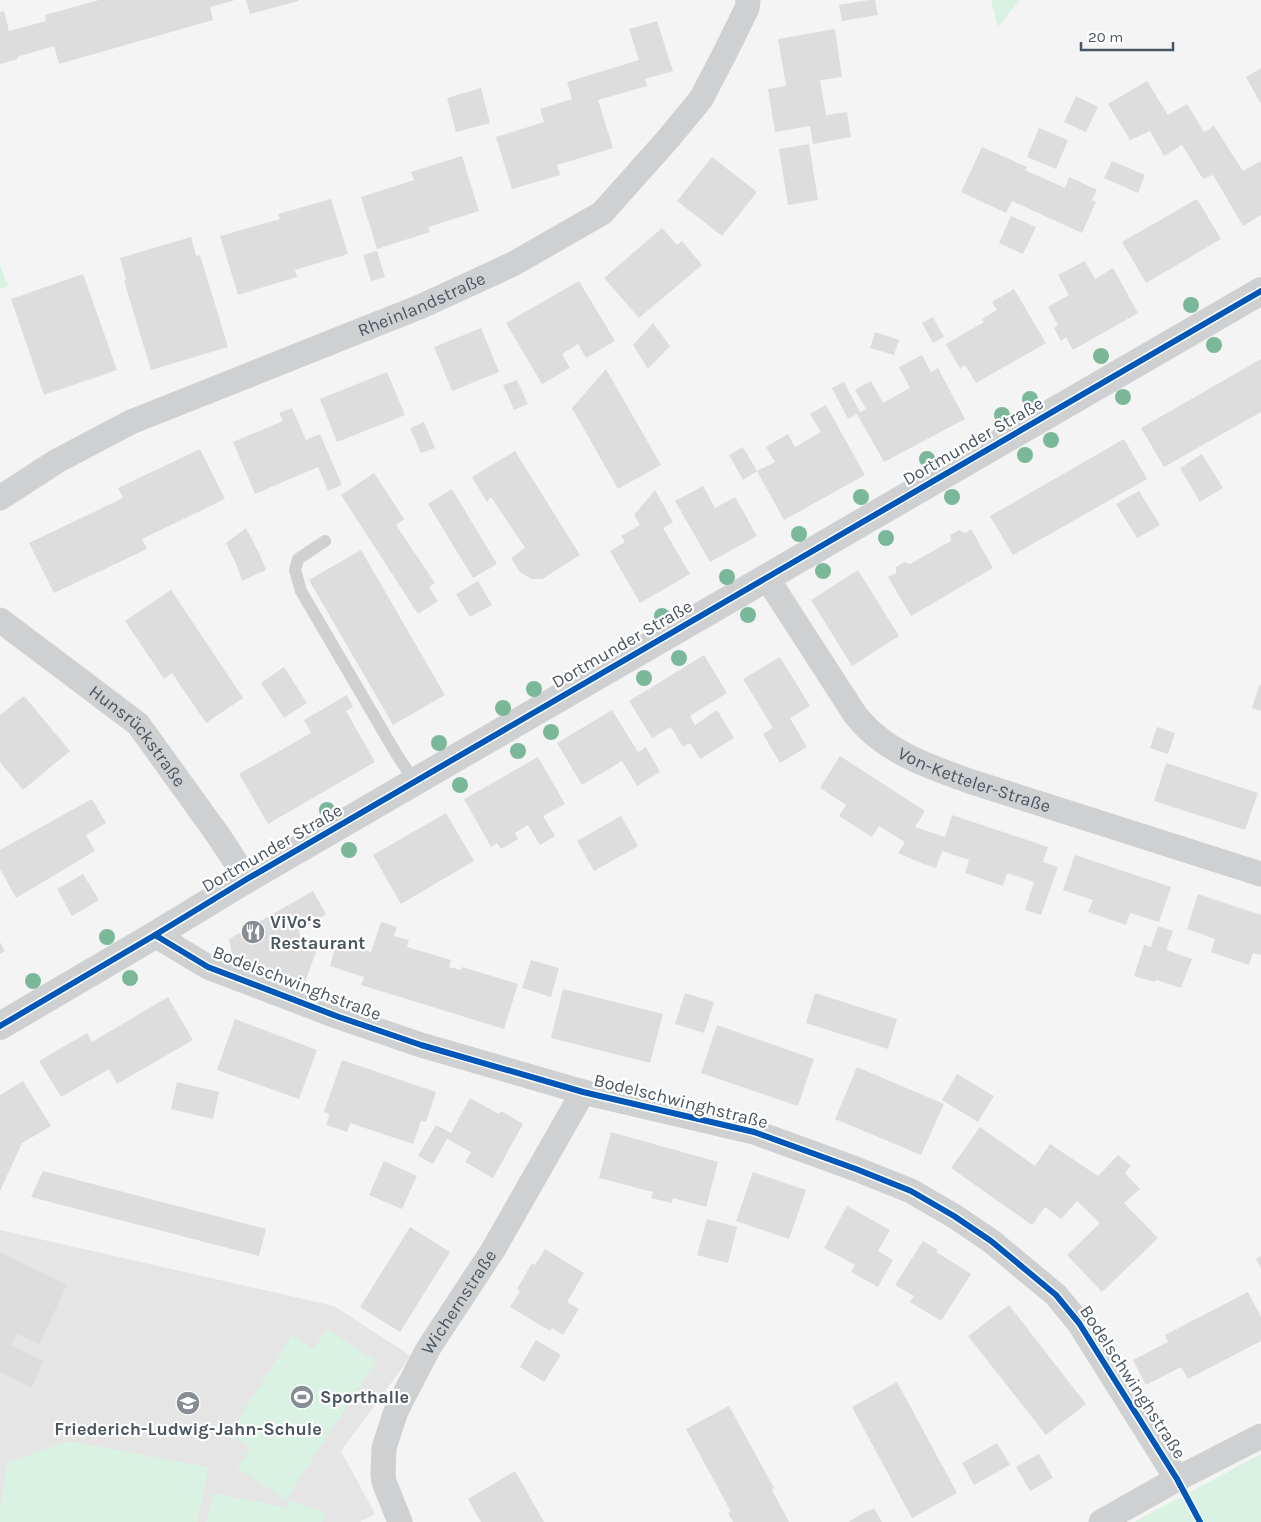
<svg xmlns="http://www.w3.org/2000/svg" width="1261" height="1522" font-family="Karla,sans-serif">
<rect width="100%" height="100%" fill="#f4f4f4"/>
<!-- education -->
<path fill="#e6e5e6" d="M 0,1230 L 334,1306 L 411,1356 L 341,1451 L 375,1514 L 360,1522 L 0,1522 Z"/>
<!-- green -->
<path fill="#d9f2e3" d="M 991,0 L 1020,0 L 998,27 Z
M 0,265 L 8,286 L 0,289 Z
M 327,1329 L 376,1361 L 286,1500 L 237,1468 L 251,1448 L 229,1434 L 292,1335 L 313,1349 Z
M 68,1441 L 209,1467 L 197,1522 L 0,1522 L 0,1508 L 8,1462 Z
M 1261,1454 L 1261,1522 L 1134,1522 Z
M 213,1493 L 287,1508 L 289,1500 L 325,1512 L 322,1522 L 207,1522 Z"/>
<!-- building -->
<path fill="#ddddde" d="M 99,0 L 233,0 L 233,1 L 210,7 L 213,20 L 59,64 L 54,46 L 17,57 L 18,59 L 0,64 L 0,12 L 4,11 L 9,31 L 46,21 L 45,15 Z
M 246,0 L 298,0 L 298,1 L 250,14 Z
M 869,0 L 875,0 L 878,15 L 842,21 L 839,5 Z
M 657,21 L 673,71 L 645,79 L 647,86 L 598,100 L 613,148 L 557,165 L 560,175 L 512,189 L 496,137 L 544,122 L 540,109 L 572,99 L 567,82 L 639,60 L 629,29 Z
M 835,29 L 842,77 L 820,80 L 826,115 L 847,112 L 851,137 L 813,144 L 810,126 L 775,132 L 768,89 L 786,86 L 778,39 Z
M 1261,68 L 1261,104 L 1246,77 Z
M 1147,81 L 1168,115 L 1187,104 L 1204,132 L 1214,126 L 1243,171 L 1261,161 L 1261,215 L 1243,226 L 1213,175 L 1203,179 L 1182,145 L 1164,156 L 1150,131 L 1130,140 L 1108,104 Z
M 481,88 L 490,123 L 456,132 L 447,98 Z
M 1076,96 L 1098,107 L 1086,132 L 1064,122 Z
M 1039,128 L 1068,140 L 1056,169 L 1027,157 Z
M 809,144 L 818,200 L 788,205 L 779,149 Z
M 982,147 L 1027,167 L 1025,170 L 1065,188 L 1069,177 L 1097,190 L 1092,200 L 1096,202 L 1082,233 L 1012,201 L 1006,213 L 961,192 Z
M 462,156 L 479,211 L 428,227 L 430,232 L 377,249 L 361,197 L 414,180 L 411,172 Z
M 712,157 L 757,192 L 722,236 L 677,201 Z
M 1112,161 L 1145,175 L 1138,193 L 1104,178 Z
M 331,199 L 348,254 L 295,270 L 297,277 L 238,295 L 220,236 L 280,219 L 278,214 Z
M 1197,199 L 1221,239 L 1146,283 L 1122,242 Z
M 1011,216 L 1036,227 L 1023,254 L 999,243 Z
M 662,228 L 677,245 L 682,241 L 702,265 L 639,318 L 604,278 Z
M 191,237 L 196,256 L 200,255 L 228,347 L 151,370 L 124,281 L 126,280 L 120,258 Z
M 377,251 L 385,277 L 371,281 L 363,255 Z
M 1085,261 L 1095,279 L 1113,268 L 1138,313 L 1073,350 L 1066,337 L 1061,341 L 1054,328 L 1058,325 L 1048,307 L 1069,295 L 1058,275 Z
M 83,274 L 117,370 L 44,395 L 11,299 Z
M 579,281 L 615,341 L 586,358 L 578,344 L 562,354 L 570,368 L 542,384 L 506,323 Z
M 1014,289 L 1046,343 L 976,383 L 965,365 L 960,369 L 946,344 L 984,322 L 982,319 L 997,310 L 992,302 Z
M 933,317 L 944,337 L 933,343 L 922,323 Z
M 653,323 L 670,346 L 648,369 L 633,345 Z
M 481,328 L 499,372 L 452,391 L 434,347 Z
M 875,332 L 899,340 L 894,355 L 870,348 Z
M 922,355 L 931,372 L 938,368 L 965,419 L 884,462 L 857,414 L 848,419 L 832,388 L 844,382 L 860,412 L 866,409 L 855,390 L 871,381 L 883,403 L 910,388 L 899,367 Z
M 1261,359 L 1261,412 L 1164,467 L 1141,428 Z
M 606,369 L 661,465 L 618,489 L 572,408 Z
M 387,372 L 405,415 L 337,442 L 320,399 Z
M 517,380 L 528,404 L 514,410 L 503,385 Z
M 826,405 L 865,475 L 784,520 L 757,471 L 775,462 L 766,447 L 788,434 L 795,447 L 821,432 L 810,414 Z
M 292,408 L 306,440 L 320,434 L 342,485 L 328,491 L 318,467 L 255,494 L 233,442 L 283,421 L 279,413 Z
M 424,422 L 435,448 L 421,453 L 410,428 Z
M 1124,439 L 1147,479 L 1013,555 L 990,516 Z
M 743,447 L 757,471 L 743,480 L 729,455 Z
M 200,449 L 225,499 L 142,539 L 147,549 L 54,593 L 29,543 L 123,498 L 118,488 Z
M 515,451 L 580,555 L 542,579 L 531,579 L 520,572 L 511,558 L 525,548 L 491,497 L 487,502 L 472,477 Z
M 1202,454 L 1223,488 L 1200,502 L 1180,468 Z
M 374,473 L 404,519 L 396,525 L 435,583 L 429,587 L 438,601 L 418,614 L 341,495 Z
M 703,486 L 715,508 L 735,497 L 757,536 L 710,562 L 675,501 Z
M 452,489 L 497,564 L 473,578 L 428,504 Z
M 655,490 L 673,522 L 663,528 L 690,574 L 640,603 L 610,551 L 625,542 L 621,536 L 640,525 L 634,515 Z
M 1139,491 L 1160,525 L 1137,538 L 1116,504 Z
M 246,528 L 260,555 L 266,570 L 242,581 L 237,566 L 226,543 Z
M 971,529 L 993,568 L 911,616 L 888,577 L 896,573 L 896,567 L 904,562 L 910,564 L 951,541 L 950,535 L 959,530 L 965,533 Z
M 361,550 L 445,695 L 393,725 L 309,580 Z
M 858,570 L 899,636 L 852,666 L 811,600 Z
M 478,581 L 492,605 L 470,617 L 456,594 Z
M 171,590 L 243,698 L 206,723 L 172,673 L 164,679 L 125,621 Z
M 704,655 L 727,693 L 690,716 L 695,725 L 717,710 L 734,738 L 700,759 L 690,743 L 683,747 L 671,727 L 652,738 L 629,701 Z
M 780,657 L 810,706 L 790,718 L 807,747 L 780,763 L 763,734 L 773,728 L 743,679 Z
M 284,667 L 307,703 L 284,718 L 261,683 Z
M 1259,685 L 1261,685 L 1261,711 L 1252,708 Z
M 347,695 L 353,707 L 346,711 L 375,762 L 268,824 L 239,774 L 311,733 L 304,720 Z
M 24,696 L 70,751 L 23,790 L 0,762 L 0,715 Z
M 612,710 L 638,752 L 646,747 L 660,772 L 637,786 L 622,761 L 582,785 L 557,743 Z
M 1157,727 L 1175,733 L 1168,754 L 1150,748 Z
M 840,756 L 925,811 L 915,827 L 945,837 L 952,815 L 1048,847 L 1043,862 L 1058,867 L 1041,915 L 1025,910 L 1034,882 L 1007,873 L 1003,886 L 965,873 L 969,860 L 942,851 L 936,868 L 921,863 L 898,853 L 905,842 L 879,826 L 872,837 L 839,816 L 846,805 L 820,788 Z
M 538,757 L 565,804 L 543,816 L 555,836 L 540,845 L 528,825 L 515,833 L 518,839 L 501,849 L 497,843 L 491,847 L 464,799 Z
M 1166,763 L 1258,793 L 1245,830 L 1154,801 Z
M 92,799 L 106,823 L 86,835 L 95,851 L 16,898 L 0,869 L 0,850 Z
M 446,813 L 474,861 L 401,904 L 373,855 Z
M 621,816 L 638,846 L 594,871 L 577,841 Z
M 1075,855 L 1171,887 L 1159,922 L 1130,913 L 1126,925 L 1088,912 L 1093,900 L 1063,890 Z
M 83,874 L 99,900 L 72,916 L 57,889 Z
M 313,891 L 326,914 L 299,931 L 301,938 L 300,943 L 317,949 L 305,982 L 232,954 L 229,939 Z
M 1198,894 L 1261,915 L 1261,955 L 1253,953 L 1249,965 L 1211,952 L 1215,939 L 1187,929 Z
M 381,922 L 397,927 L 394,936 L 409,940 L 407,947 L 451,960 L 449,967 L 461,970 L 462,967 L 518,984 L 504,1029 L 361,985 L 364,977 L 330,966 L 337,941 L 371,952 Z
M 1158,926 L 1173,931 L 1166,950 L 1192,959 L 1181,988 L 1156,980 L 1155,982 L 1134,976 L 1144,945 L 1151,947 Z
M 0,942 L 5,951 L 0,954 Z
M 531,960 L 559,968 L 551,997 L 522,988 Z
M 563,989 L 663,1014 L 650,1063 L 551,1038 Z
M 685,993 L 714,1002 L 704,1033 L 675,1024 Z
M 815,993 L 897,1019 L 888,1049 L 806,1023 Z
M 168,997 L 193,1040 L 117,1084 L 109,1069 L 61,1097 L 39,1061 L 87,1033 L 92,1042 Z
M 235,1019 L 317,1050 L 299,1099 L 217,1070 Z
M 717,1025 L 814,1059 L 798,1106 L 701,1073 Z
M 342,1060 L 436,1092 L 426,1122 L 421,1121 L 413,1144 L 350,1123 L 347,1132 L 326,1125 L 330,1114 L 324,1112 Z
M 857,1067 L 944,1104 L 921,1155 L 835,1119 Z
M 957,1074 L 994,1096 L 978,1122 L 942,1100 Z
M 23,1081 L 51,1126 L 22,1143 L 0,1191 L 0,1095 Z
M 177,1082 L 219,1092 L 213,1119 L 171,1109 Z
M 470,1098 L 499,1114 L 501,1111 L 523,1124 L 493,1178 L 465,1162 L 471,1152 L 447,1139 L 433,1164 L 418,1156 L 436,1125 L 451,1133 Z
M 980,1127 L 1035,1166 L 1050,1144 L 1098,1176 L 1118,1155 L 1131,1166 L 1125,1173 L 1140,1189 L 1124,1203 L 1158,1238 L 1102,1292 L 1067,1255 L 1100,1223 L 1077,1201 L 1061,1219 L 1045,1207 L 1032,1225 L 951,1168 Z
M 611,1132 L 718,1162 L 706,1207 L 673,1198 L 672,1203 L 651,1198 L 653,1192 L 599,1178 Z
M 384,1161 L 417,1176 L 402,1209 L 369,1195 Z
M 43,1171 L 266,1229 L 259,1256 L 31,1197 Z
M 753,1172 L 806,1190 L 789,1239 L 736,1221 Z
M 847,1206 L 890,1230 L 878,1251 L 893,1260 L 878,1287 L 851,1272 L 855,1265 L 824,1248 Z
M 707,1219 L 737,1227 L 728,1263 L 697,1255 Z
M 410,1227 L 450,1252 L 400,1332 L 360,1307 Z
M 923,1241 L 938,1250 L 936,1252 L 971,1274 L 941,1321 L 910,1302 L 914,1296 L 895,1285 Z
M 545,1249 L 584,1273 L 567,1302 L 579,1309 L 563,1335 L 552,1328 L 550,1331 L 510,1307 L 520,1291 L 517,1289 L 532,1263 L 535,1265 Z
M 0,1252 L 67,1285 L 39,1344 L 17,1334 L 11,1345 L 43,1361 L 32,1388 L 0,1372 Z
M 1261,1256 L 1261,1268 L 1256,1259 Z
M 1248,1292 L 1261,1317 L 1261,1341 L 1188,1379 L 1181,1367 L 1146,1385 L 1133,1360 L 1168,1342 L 1165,1335 Z
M 1009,1305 L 1086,1404 L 1046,1435 L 968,1336 Z
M 536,1340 L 561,1355 L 544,1382 L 520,1367 Z
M 897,1382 L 957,1493 L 912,1518 L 852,1407 Z
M 729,1406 L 774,1488 L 772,1490 L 789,1522 L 733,1522 L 728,1513 L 731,1512 L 686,1429 Z
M 997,1443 L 1010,1465 L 974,1485 L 962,1463 Z
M 1039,1454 L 1053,1478 L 1030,1491 L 1016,1467 Z
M 515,1471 L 544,1522 L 481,1522 L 468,1499 Z
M 874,1508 L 882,1522 L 848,1522 L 862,1514 Z"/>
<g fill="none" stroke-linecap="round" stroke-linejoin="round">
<!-- service -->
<path stroke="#ced0d2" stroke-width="12" d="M 325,541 L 298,559 L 295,570 L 301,591 L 397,755 L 415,782"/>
<!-- minor -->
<g stroke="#ced0d2" stroke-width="25">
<path id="s1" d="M 0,498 L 57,461 L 131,422 L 422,306 L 513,264 L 602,213 L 668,139 L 701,99 L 726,51 L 747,8 L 748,0"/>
<path id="s2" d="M 767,578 L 856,716 C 862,722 868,730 875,735 C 902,758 939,770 972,782 L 1261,874"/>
<path id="s3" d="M 0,620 L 138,724 L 218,835 L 247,879"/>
<path d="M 155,935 L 208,967 L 339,1017 L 421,1045 L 583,1092 L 754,1132 L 856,1169 L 911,1191 L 954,1216 L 991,1241 L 1056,1295 L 1079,1323 L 1177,1479"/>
<path id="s4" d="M 400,1522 L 384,1482 L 383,1474 L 384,1448 L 396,1411 L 428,1349 L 493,1250 L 583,1092"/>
<path d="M 1101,1522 L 1177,1479 L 1261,1436"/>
</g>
<!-- tertiary -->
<path stroke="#ced0d2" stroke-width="28" d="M 0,1026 L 155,935 L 247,879 L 1261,291"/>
<!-- cycleway casing -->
<g stroke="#fff" stroke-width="9">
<path id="cycleway" d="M 155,935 L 208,967 L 339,1017 L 421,1045 L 583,1092 L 754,1132 L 856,1169 L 911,1191 L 954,1216 L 991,1241 L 1056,1295 L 1079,1323 L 1177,1479 L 1200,1522
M 0,1026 L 155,935 L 247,879 L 1261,291"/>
</g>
<!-- cycleway -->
<use href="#cycleway" stroke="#0057b8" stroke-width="6"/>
</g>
<!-- trees -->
<g fill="#7ab899">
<circle cx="1191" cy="305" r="8"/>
<circle cx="1214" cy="345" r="8"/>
<circle cx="1101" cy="356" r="8"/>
<circle cx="1123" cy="397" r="8"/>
<circle cx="1030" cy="399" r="8"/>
<circle cx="1002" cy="415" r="8"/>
<circle cx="1051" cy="440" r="8"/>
<circle cx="1025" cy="455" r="8"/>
<circle cx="927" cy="459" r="8"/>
<circle cx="861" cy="497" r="8"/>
<circle cx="952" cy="497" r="8"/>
<circle cx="799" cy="534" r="8"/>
<circle cx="886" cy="538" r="8"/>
<circle cx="823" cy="571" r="8"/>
<circle cx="727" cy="577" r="8"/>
<circle cx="748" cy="615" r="8"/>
<circle cx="662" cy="616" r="8"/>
<circle cx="679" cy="658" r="8"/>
<circle cx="644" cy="678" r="8"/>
<circle cx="534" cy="689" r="8"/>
<circle cx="503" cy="708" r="8"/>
<circle cx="551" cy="732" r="8"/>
<circle cx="439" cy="743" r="8"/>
<circle cx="518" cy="751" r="8"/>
<circle cx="460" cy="785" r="8"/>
<circle cx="327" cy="810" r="8"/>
<circle cx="349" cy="850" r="8"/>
<circle cx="107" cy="937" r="8"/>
<circle cx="130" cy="978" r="8"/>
<circle cx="33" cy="981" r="8"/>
</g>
<!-- icons -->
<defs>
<g id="restaurant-disc" transform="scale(1.25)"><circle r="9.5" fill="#868d94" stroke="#fff"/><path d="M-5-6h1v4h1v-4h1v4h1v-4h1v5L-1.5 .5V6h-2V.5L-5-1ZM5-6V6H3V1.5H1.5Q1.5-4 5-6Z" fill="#fff"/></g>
<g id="stadium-disc" transform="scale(1.25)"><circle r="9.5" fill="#868d94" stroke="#fff"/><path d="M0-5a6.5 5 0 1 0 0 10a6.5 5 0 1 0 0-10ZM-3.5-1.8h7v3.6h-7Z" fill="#fff"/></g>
<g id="school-disc" transform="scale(1.25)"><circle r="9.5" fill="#868d94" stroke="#fff"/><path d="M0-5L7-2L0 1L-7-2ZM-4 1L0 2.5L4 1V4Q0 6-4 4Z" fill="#fff"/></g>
</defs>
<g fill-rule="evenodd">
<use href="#restaurant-disc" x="253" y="932"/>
<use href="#stadium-disc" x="302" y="1397"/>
<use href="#school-disc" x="188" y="1403"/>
</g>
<g text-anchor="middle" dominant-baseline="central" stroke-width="4.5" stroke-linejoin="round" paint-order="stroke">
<!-- street labels -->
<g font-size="18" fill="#4a5661" stroke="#fff">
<text stroke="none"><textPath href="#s1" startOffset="465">Rheinlandstraße</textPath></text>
<text transform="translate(973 441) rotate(-30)">Dortmunder Straße</text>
<text transform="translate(622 644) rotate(-30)">Dortmunder Straße</text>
<text stroke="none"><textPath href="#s3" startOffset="181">Hunsrückstraße</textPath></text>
<text stroke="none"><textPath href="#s2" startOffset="301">Von-Ketteler-Straße</textPath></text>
<text transform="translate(272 848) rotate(-30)">Dortmunder Straße</text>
<text transform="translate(297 983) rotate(21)">Bodelschwinghstraße</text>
<text transform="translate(681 1101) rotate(14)">Bodelschwinghstraße</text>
<text stroke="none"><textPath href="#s4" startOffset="242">Wichernstraße</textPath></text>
<text transform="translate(1133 1382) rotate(57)">Bodelschwinghstraße</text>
</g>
<!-- poi labels -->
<g font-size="18" font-weight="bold" fill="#4a5661" stroke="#fff" text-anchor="start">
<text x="270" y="922">ViVo‘s<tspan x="270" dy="21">Restaurant</tspan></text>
<text x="320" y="1397">Sporthalle</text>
<text x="188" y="1429" text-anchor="middle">Friederich-Ludwig-Jahn-Schule</text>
</g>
</g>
<!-- scale -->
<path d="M1081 42v8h92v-8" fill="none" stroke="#4a5661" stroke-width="2.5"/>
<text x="1088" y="42" font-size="15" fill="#4a5661" stroke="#ffffff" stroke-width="4" paint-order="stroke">20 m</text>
</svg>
